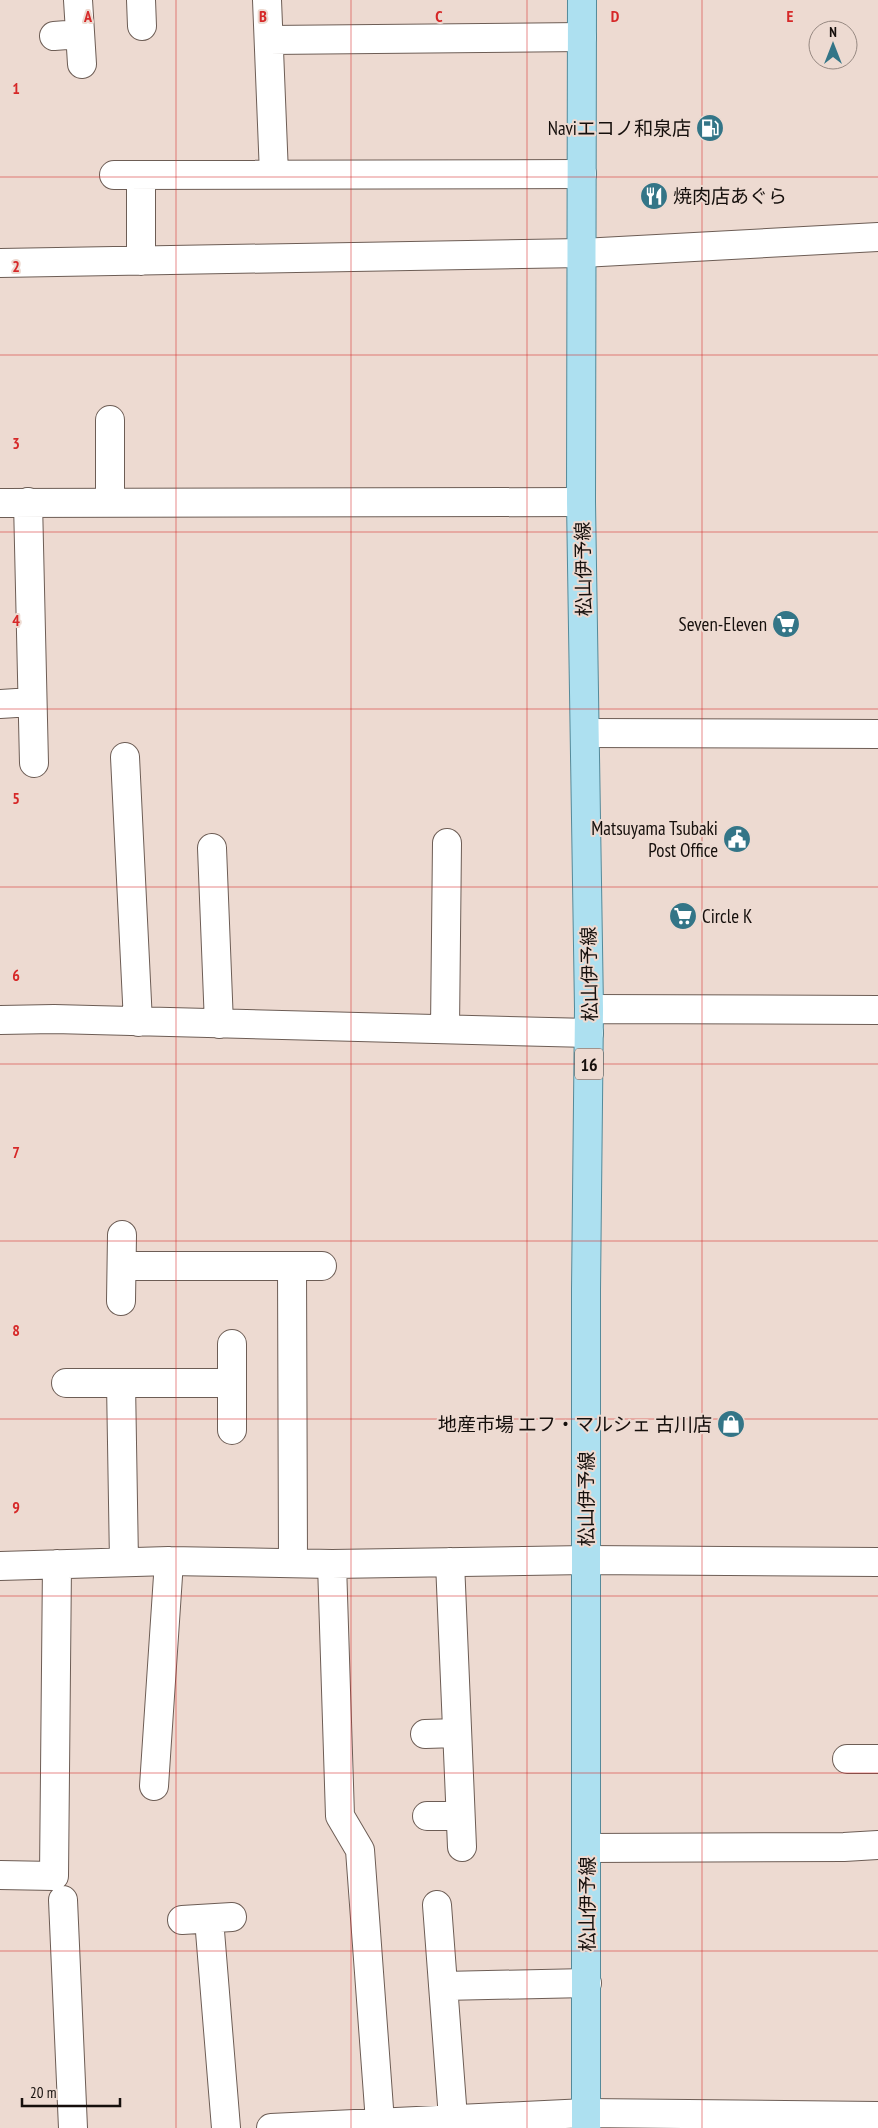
<svg xmlns="http://www.w3.org/2000/svg" width="878" height="2128" font-family="'PT Sans Narrow','Noto Sans JP',sans-serif">
<rect width="100%" height="100%" fill="#eddad1"/>
<g fill="none" stroke-linecap="round" stroke-linejoin="round">
<!-- minor casing -->
<g stroke="#6d5d55" stroke-width="30">
<path id="minor" d="M 78,0 L 82,64
M 141,0 L 142,26
M 267,0 L 274,174
M 54,36 L 80,34
M 269,40 L 582,37
M 114,175 L 582,174
M 141,261 L 141,175
M 0,263 L 582,253 L 878,237
M 110,420 L 110,502
M 28,502 L 34,763
M 0,503 L 581,502
M 0,704 L 32,702
M 586,733 L 878,734
M 125,757 L 138,1022
M 212,848 L 219,1024
M 589,1009 L 878,1010
M 0,1020 L 54,1019 L 589,1033
M 445,1029 L 447,843
M 122,1266 L 322,1266
M 292,1266 L 293,1563
M 121,1301 L 122,1235
M 232,1344 L 232,1430
M 66,1383 L 232,1383
M 121,1383 L 124,1562
M 450,1562 L 462,1847
M 332,1564 L 340,1816 L 360,1850 L 380,2122
M 0,1566 L 169,1561 L 332,1564 L 586,1560 L 878,1562
M 425,1734 L 457,1733
M 847,1759 L 878,1759
M 154,1786 L 169,1561
M 427,1816 L 460,1816
M 587,1848 L 844,1847 L 878,1845
M 0,1875 L 54,1876 L 57,1564
M 63,1900 L 73,2128
M 437,1905 L 453,2118
M 209,1919 L 226,2128
M 182,1920 L 232,1917
M 443,1986 L 587,1983
M 271,2128 L 586,2113 L 878,2116"/>
</g>
<!-- major casing -->
<g stroke="#548a9a" stroke-width="30">
<path id="major" d="M 582,0 L 581,502 L 589,1009 L 586,1290 L 586,2128"/>
</g>
<!-- minor -->
<use href="#minor" stroke="#fff" stroke-width="28"/>
<!-- major -->
<use href="#major" stroke="#ade0f0" stroke-width="28"/>
</g>
<!-- grid -->
<path fill="none" stroke="#d62828" stroke-width="1" stroke-opacity="0.55" d="M 176,0 L 176,2128M 351,0 L 351,2128M 527,0 L 527,2128M 702,0 L 702,2128M 0,177 L 878,177M 0,355 L 878,355M 0,532 L 878,532M 0,709 L 878,709M 0,887 L 878,887M 0,1064 L 878,1064M 0,1241 L 878,1241M 0,1419 L 878,1419M 0,1596 L 878,1596M 0,1773 L 878,1773M 0,1951 L 878,1951"/>
<!-- icons -->
<defs>
<g id="fuel-disc" transform="scale(1.4375)"><circle r="9.5" fill="#337587" stroke="#eddad1"/><path d="M-5.5-6h7V0h2V4h1.3V-2.5L3-4.5l.8-.8L6-3V5H2.5V1h-1V6h-7ZM-4.2-4.7v3.2H.2V-4.7Z" fill="#fff"/></g>
<g id="restaurant-disc" transform="scale(1.4375)"><circle r="9.5" fill="#337587" stroke="#eddad1"/><path d="M-5-6h1v4h1v-4h1v4h1v-4h1v5L-1.5 .5V6h-2V.5L-5-1ZM5-6V6H3V1.5H1.5Q1.5-4 5-6Z" fill="#fff"/></g>
<g id="supermarket-disc" transform="scale(1.4375)"><circle r="9.5" fill="#337587" stroke="#eddad1"/><path d="M-6-5.5h2.5l.6 2H6L4.5 2H-2.5L-4.4-4H-6ZM-1.5 3.2a1.3 1.3 0 1 0 .1 0ZM3 3.2a1.3 1.3 0 1 0 .1 0Z" fill="#fff"/></g>
<g id="civic-disc" transform="scale(1.4375)"><circle r="9.5" fill="#337587" stroke="#eddad1"/><path d="M-.6-6.5H3V-4.5H.6V-3L4-1V1h2V6H-6V1h2V-1L-.6-3ZM-1.2 2.5V6h2.4V2.5Z" fill="#fff"/></g>
<g id="shop-disc" transform="scale(1.4375)"><circle r="9.5" fill="#337587" stroke="#eddad1"/><path d="M-5-2.5h2.3a2.7 3.5 0 0 1 5.4 0H5L5.5 6h-11ZM-1.5-2.5h3a1.5 2.3 0 0 0-3 0Z" fill="#fff"/></g>
</defs>
<g fill-rule="evenodd">
<use href="#fuel-disc" x="710" y="128"/>
<use href="#restaurant-disc" x="654" y="196"/>
<use href="#supermarket-disc" x="786" y="624"/>
<use href="#civic-disc" x="737" y="839"/>
<use href="#supermarket-disc" x="683" y="916"/>
<use href="#shop-disc" x="731" y="1424"/>
</g>
<g text-anchor="middle" dominant-baseline="central" stroke-width="4" stroke-linejoin="round" paint-order="stroke">
<!-- shield labels -->
<rect fill="#eddad1" stroke="#564c47" stroke-width="1" x="575" y="1048.5" width="28" height="31" rx="4"/>
<g font-size="18" font-weight="bold" fill="#150f0c">
<text x="589" y="1064">16</text>
</g>
<!-- poi labels -->
<g font-size="19" fill="#150f0c" stroke="#eddad1" text-anchor="end">
<text x="691" y="128">Naviエコノ和泉店</text>
<text x="673" y="196" text-anchor="start">焼肉店あぐら</text>
<text x="767" y="624">Seven-Eleven</text>
<text x="718" y="828">Matsuyama Tsubaki<tspan x="718" dy="22">Post Office</tspan></text>
<text x="702" y="916" text-anchor="start">Circle K</text>
<text x="712" y="1424">地産市場 エフ・マルシェ 古川店</text>
</g>
<!-- street labels -->
<g font-size="19" fill="#150f0c" stroke="#eddad1">
<text transform="translate(583 569) rotate(-91)">松山伊予線</text>
<text transform="translate(589 974) rotate(-91)">松山伊予線</text>
<text transform="translate(586 1499) rotate(-90)">松山伊予線</text>
<text transform="translate(587 1904) rotate(-90)">松山伊予線</text>
</g>
</g>
<g font-size="16" text-anchor="middle" font-weight="bold" fill="#d62828" stroke="#eddad1" stroke-width="4" stroke-linejoin="round" paint-order="stroke">
<text x="88" y="22">A</text>
<text x="263" y="22">B</text>
<text x="439" y="22">C</text>
<text x="615" y="22">D</text>
<text x="790" y="22">E</text>
<text x="16" y="94">1</text>
<text x="16" y="272">2</text>
<text x="16" y="449">3</text>
<text x="16" y="626">4</text>
<text x="16" y="804">5</text>
<text x="16" y="981">6</text>
<text x="16" y="1158">7</text>
<text x="16" y="1336">8</text>
<text x="16" y="1513">9</text>
</g>
<!-- north arrow -->
<g transform="translate(833 45)"><circle r="24" fill="#eddad1" stroke="#978982"/>
<path d="M0-4L9 19L0 12L-9 19Z" fill="#337587"/>
<text y="-8" font-size="14" font-weight="bold" text-anchor="middle" fill="#150f0c">N</text>
</g>
<!-- scale -->
<path d="M22 2098v8h98v-8" fill="none" stroke="#150f0c" stroke-width="2.5"/>
<text x="30" y="2098" font-size="15" fill="#150f0c" stroke="#eddad1" stroke-width="4" paint-order="stroke">20 m</text>
</svg>
